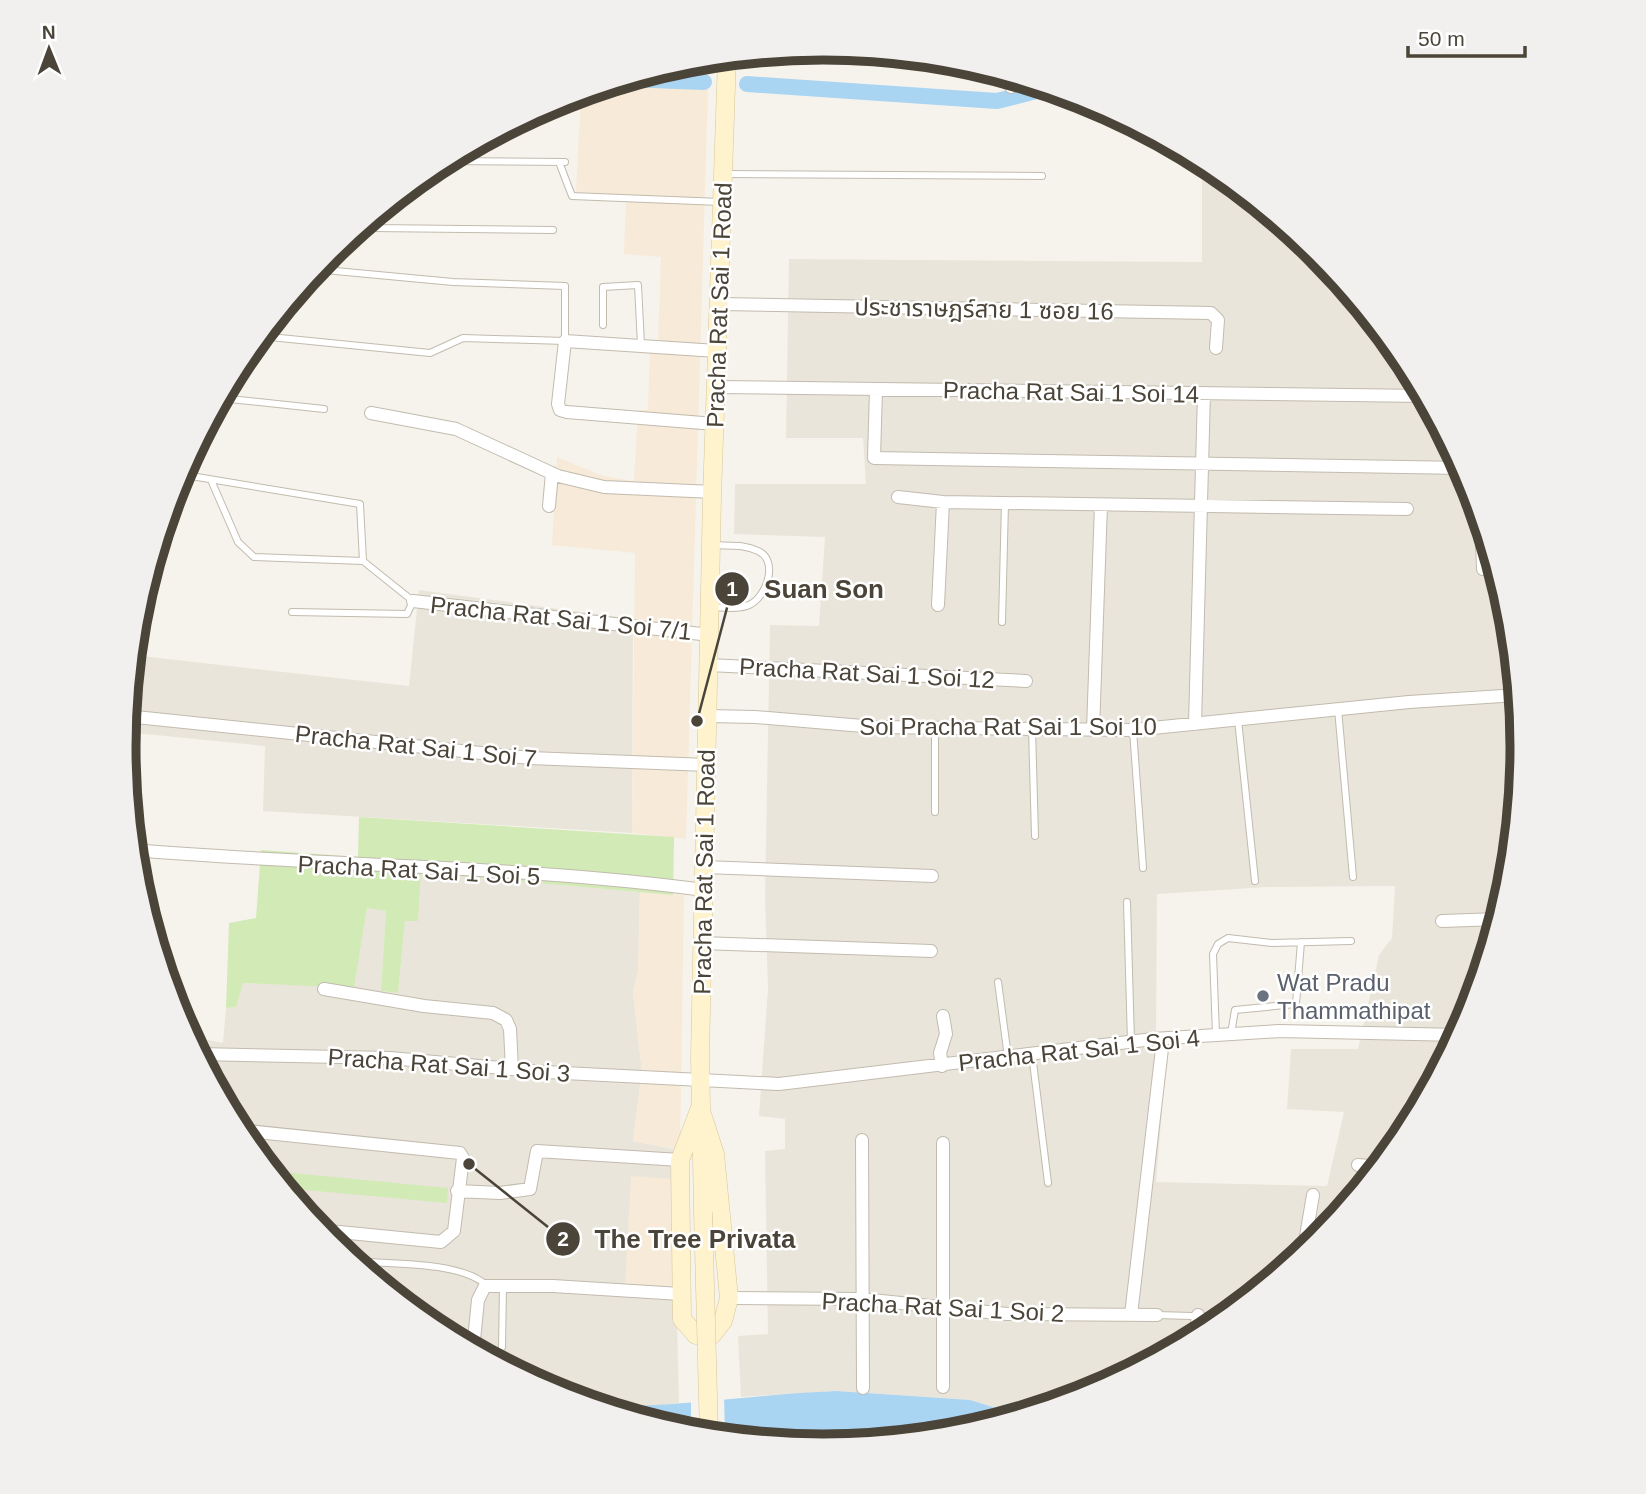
<svg xmlns="http://www.w3.org/2000/svg" width="1646" height="1494" font-family="Arial,'Noto Sans Thai',sans-serif">
<rect width="100%" height="100%" fill="#f6f3ec"/>
<!-- residential -->
<path fill="#eae5da" fill-rule="evenodd" d="M 1202,160 L 1318,253 L 1405,359 L 1470,480 L 1509,611 L 1523,747 L 1509,884 L 1469,1015 L 1405,1136 L 1318,1242 L 1211,1329 L 1090,1394 L 1019,1415 L 970,1400 L 837,1391 L 741,1397 L 738,1336 L 768,1334 L 765,1151 L 785,1149 L 785,1119 L 759,1116 L 768,989 L 765,898 L 770,625 L 819,626 L 825,537 L 734,534 L 735,484 L 866,484 L 863,438 L 786,438 L 789,259 L 1202,262 ZM 1395,886 L 1392,938 L 1379,955 L 1358,1049 L 1291,1049 L 1287,1109 L 1344,1112 L 1327,1186 L 1156,1182 L 1168,1037 L 1156,1037 L 1157,894 L 1267,887 Z
M 419,590 L 633,619 L 632,833 L 263,811 L 265,746 L 125,732 L 132,655 L 409,686 Z
M 421,873 L 640,892 L 638,972 L 633,993 L 642,1071 L 633,1141 L 673,1149 L 679,1403 L 645,1407 L 596,1406 L 555,1393 L 434,1329 L 328,1241 L 241,1135 L 188,1036 L 223,1043 L 226,1008 L 236,1007 L 242,983 L 354,987 L 367,908 L 386,911 L 381,991 L 398,993 L 405,920 L 418,920 Z"/>
<!-- commercial -->
<path fill="#f7ead8" d="M 616,82 L 708,86 L 686,839 L 632,833 L 635,553 L 552,545 L 557,457 L 603,476 L 634,481 L 638,410 L 648,410 L 650,343 L 658,343 L 661,257 L 624,254 L 626,195 L 576,192 L 581,93 Z
M 640,892 L 684,895 L 680,1150 L 633,1141 L 642,1071 L 633,993 L 638,972 Z
M 631,1176 L 674,1179 L 678,1291 L 625,1287 Z"/>
<!-- green -->
<path fill="#d2eab5" d="M 359,817 L 674,837 L 673,895 L 421,873 L 418,921 L 405,921 L 398,993 L 381,991 L 386,911 L 367,908 L 354,988 L 243,983 L 236,1007 L 226,1008 L 229,923 L 256,918 L 261,850 L 358,857 Z
M 271,1171 L 448,1188 L 447,1203 L 284,1188 Z"/>
<!-- water -->
<path fill="#a9d4f2" d="M 837,1391 L 970,1400 L 1019,1415 L 959,1433 L 919,1437 L 895,1435 L 801,1445 L 686,1433 L 596,1406 C 676,1408 756,1394 837,1391 Z"/>
<!-- pier -->
<path fill="#f6f3ec" d="M 724,1395 L 725,1437 L 691,1434 L 691,1399 Z"/>
<g fill="none" stroke-linecap="round" stroke-linejoin="round">
<!-- canal -->
<path stroke="#a9d4f2" stroke-width="16" d="M 626,79 L 704,82
M 747,84 L 997,101 L 1048,88"/>
<!-- lane casing -->
<g stroke="#c2bbae" stroke-width="8">
<path id="lane" d="M 443,161 L 565,162
M 559,162 L 572,196 L 721,202
M 725,174 L 1042,176
M 364,223 L 373,228 L 553,230
M 603,325 L 603,287 L 638,285 L 641,345
M 260,336 L 430,353 L 463,338 L 565,341 L 565,286 L 453,282 L 314,269
M 220,398 L 324,409
M 179,474 L 360,504 L 363,561 L 413,601 L 407,614 L 292,612
M 211,480 L 238,542 L 254,557 L 363,561
M 710,607 C 722,607 738,610 749,605 C 767,597 779,560 758,551 C 744,544 728,546 714,545
M 1002,622 L 1005,503
M 1338,709 L 1353,877
M 1238,720 L 1255,881
M 935,727 L 935,812
M 1032,729 L 1035,836
M 1133,730 L 1143,868
M 1127,902 L 1131,1042
M 998,982 L 1008,1057
M 1231,1034 L 1235,1010 L 1296,1004 L 1301,942
M 1216,1035 L 1213,954 L 1218,944 L 1228,938 L 1272,943 L 1351,941
M 1032,1054 L 1048,1183
M 352,1261 C 387,1264 460,1261 486,1285
M 1157,1315 L 1226,1317
M 502,1347 L 503,1287"/>
</g>
<!-- street casing -->
<g stroke="#c2bbae" stroke-width="14">
<path id="street" d="M 1011,76 L 1011,87
M 719,304 L 1211,313 L 1218,320 L 1216,348
M 716,387 L 1425,396
M 876,389 L 874,458 L 1464,468
M 371,413 L 456,429 L 558,476 L 604,487 L 713,492
M 715,424 L 567,412 L 560,410 L 558,404 L 565,341 L 717,351
M 1466,472 L 1468,504 L 1478,508
M 898,497 L 943,502 L 1407,509
M 549,506 L 552,473
M 1481,517 L 1483,569
M 413,601 L 710,635
M 938,605 L 943,502
M 709,665 L 1026,681
M 126,716 L 530,758 L 707,765
M 708,716 L 755,717 L 875,727 L 1133,730 L 1409,702 L 1518,695
M 1195,724 L 1204,393
M 1093,730 L 1101,505
M 133,850 C 323,866 515,865 704,890
M 704,867 L 932,876
M 1442,921 L 1499,919
M 702,943 L 931,951
M 324,989 L 424,1006 L 493,1013 L 506,1020 L 510,1029 L 512,1069
M 1474,1000 L 1475,995
M 198,1054 L 390,1058 L 545,1072 L 779,1084 L 1153,1039 L 1280,1031 L 1459,1035
M 942,1066 L 940,1053 L 946,1034 L 943,1016
M 238,1130 L 460,1153 L 463,1158 L 454,1231 L 441,1242 L 319,1230
M 862,1140 L 863,1388
M 943,1143 L 943,1387
M 1358,1165 L 1379,1167
M 457,1191 L 500,1193 L 530,1189 L 537,1151 L 680,1160
M 1303,1254 L 1313,1195
M 729,1298 L 862,1299 L 1007,1314 L 1157,1315
M 1131,1315 L 1163,1040
M 1195,1338 L 1198,1315
M 473,1350 L 478,1300 L 485,1286 L 553,1286 L 681,1294"/>
</g>
<!-- secondary casing -->
<g stroke="#d6c79b" stroke-width="19">
<path id="secondary" d="M 700,1108 L 715,1154 L 729,1298 L 723,1321 L 712,1335 L 696,1335 L 682,1319 L 680,1160 Z
M 703,1212 L 700,1056 L 712,497 L 727,57"/>
</g>
<!-- lane -->
<use href="#lane" stroke="#fff" stroke-width="6"/>
<!-- street -->
<use href="#street" stroke="#fff" stroke-width="12"/>
<!-- secondary -->
<use href="#secondary" stroke="#fff3cd" stroke-width="18"/>
<!-- secondary-bridge casing -->
<g stroke="#d6c79b" stroke-width="19" stroke-linecap="butt">
<path id="secondary-bridge" d="M 703,1212 L 709,1435"/>
</g>
<!-- secondary-bridge -->
<use href="#secondary-bridge" stroke="#fff3cd" stroke-width="18"/>
</g>
<!-- markers -->
<circle fill="#6b7280" stroke="#fff" stroke-width="2.5" cx="1263" cy="996" r="7"/>
<g text-anchor="middle" dominant-baseline="central" stroke-width="5" stroke-linejoin="round" paint-order="stroke">
<!-- street labels -->
<g font-size="24" fill="#4b4439" stroke="#fff">
<text transform="translate(719 305) rotate(-88)">Pracha Rat Sai 1 Road</text>
<text transform="translate(984 309) rotate(1)">ประชาราษฎร์สาย 1 ซอย 16</text>
<text transform="translate(1071 392) rotate(1)">Pracha Rat Sai 1 Soi 14</text>
<text transform="translate(561 618) rotate(6)">Pracha Rat Sai 1 Soi 7/1</text>
<text transform="translate(867 673) rotate(3)">Pracha Rat Sai 1 Soi 12</text>
<text x="1008" y="726">Soi Pracha Rat Sai 1 Soi 10</text>
<text transform="translate(416 746) rotate(6)">Pracha Rat Sai 1 Soi 7</text>
<text transform="translate(419 870) rotate(3)">Pracha Rat Sai 1 Soi 5</text>
<text transform="translate(704 872) rotate(-89)">Pracha Rat Sai 1 Road</text>
<text transform="translate(1079 1050) rotate(-6)">Pracha Rat Sai 1 Soi 4</text>
<text transform="translate(449 1065) rotate(4)">Pracha Rat Sai 1 Soi 3</text>
<text transform="translate(943 1307) rotate(3)">Pracha Rat Sai 1 Soi 2</text>
</g>
<!-- worship labels -->
<g font-size="24" fill="#5b616d" stroke="#fff" text-anchor="start">
<text x="1277" y="982">Wat Pradu<tspan x="1277" dy="28">Thammathipat</tspan></text>
</g>
</g>
<!-- crop -->
<path d="M0 0H1646V1494H0ZM136 747a687 687 0 1 1 1374 0a687 687 0 1 1-1374 0Z" fill="#f1f0ef" fill-rule="evenodd"/>
<path fill="none" stroke="#4b4439" stroke-width="9" d="M136 747a687 687 0 1 1 1374 0a687 687 0 1 1-1374 0Z"/>
<!-- callouts -->
<path fill="none" stroke="#4b4439" stroke-width="2.5" d="M697 721L732 589M469 1164L563 1239"/>
<g fill="#4b4439" stroke="#fff" stroke-width="2.5">
<circle cx="697" cy="721" r="7"/>
<circle cx="469" cy="1164" r="7"/>
<circle cx="732" cy="589" r="18"/>
<circle cx="563" cy="1239" r="18"/>
</g>
<g font-size="21" text-anchor="middle" font-weight="bold" fill="#fff">
<text x="732" y="596">1</text>
<text x="563" y="1246">2</text>
</g>
<g font-size="26" text-anchor="middle" font-weight="bold" fill="#4b4439" stroke="#fff" stroke-width="5" stroke-linejoin="round" paint-order="stroke">
<text x="824" y="598">Suan Son</text>
<text x="695" y="1248">The Tree Privata</text>
</g>
<!-- north arrow -->
<g transform="translate(49 49) rotate(359)" stroke="#ffffff" stroke-width="5" paint-order="stroke">
<path d="M0-5L12 26L0 18L-12 26Z" fill="#4b4439"/>
<text y="-10" font-size="19" font-weight="bold" text-anchor="middle" fill="#4b4439">N</text>
</g>
<!-- scale -->
<path d="M1408 46v10h117v-10" fill="none" stroke="#4b4439" stroke-width="3.5"/>
<text x="1418" y="46" font-size="21" fill="#4b4439" stroke="#ffffff" stroke-width="5" paint-order="stroke">50 m</text>
</svg>
